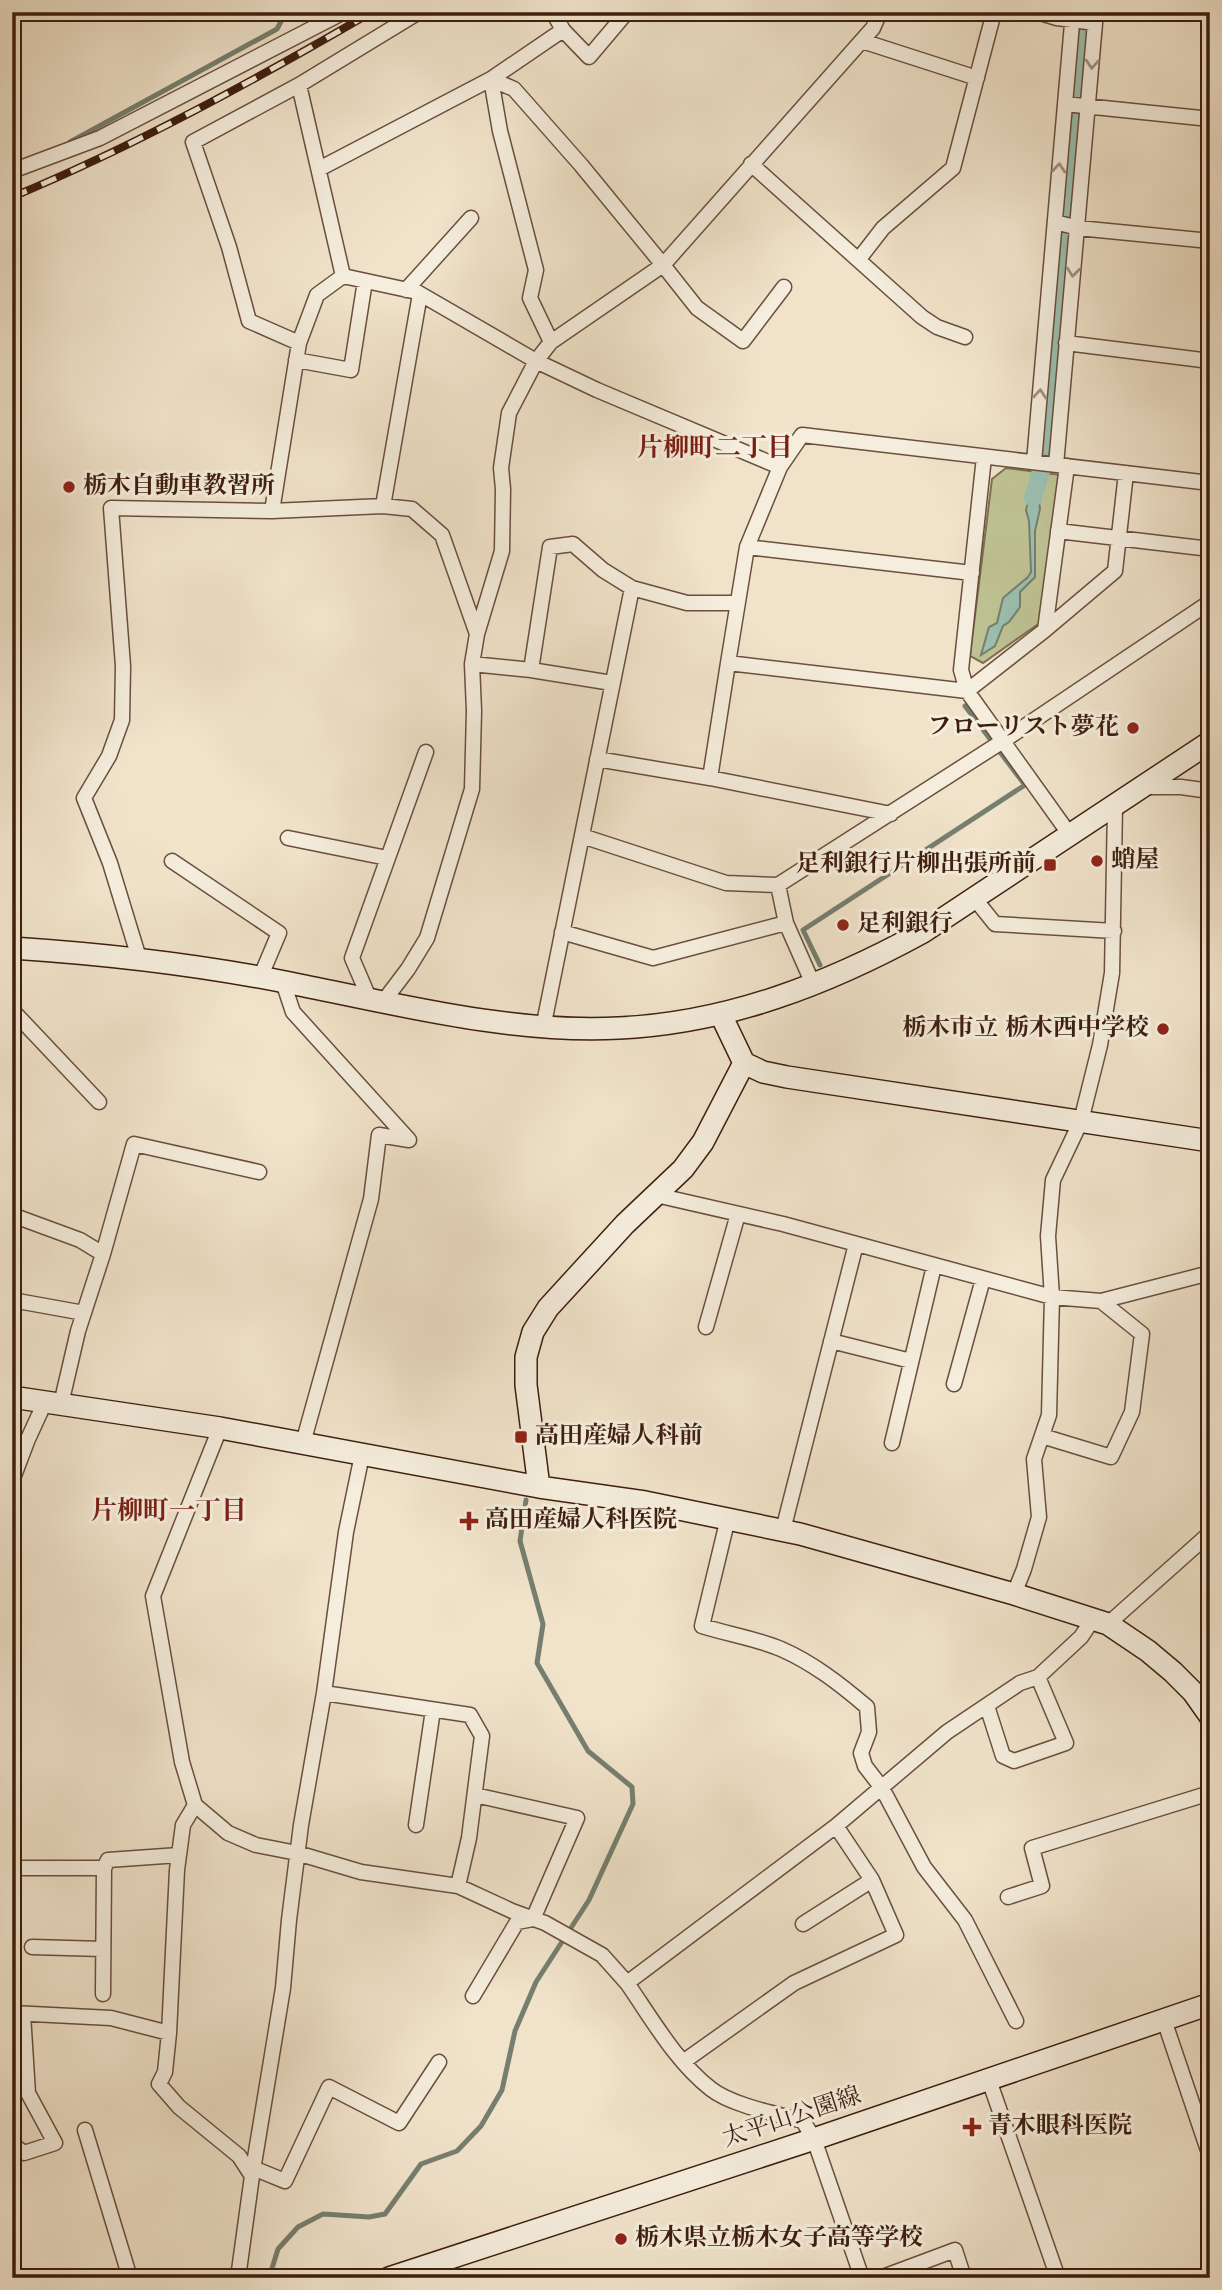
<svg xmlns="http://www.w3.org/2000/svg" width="1222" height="2290" font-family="'Old Standard TT','Noto Serif JP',serif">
<rect width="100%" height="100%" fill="#f0e3ca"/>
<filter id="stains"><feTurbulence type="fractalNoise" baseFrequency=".00286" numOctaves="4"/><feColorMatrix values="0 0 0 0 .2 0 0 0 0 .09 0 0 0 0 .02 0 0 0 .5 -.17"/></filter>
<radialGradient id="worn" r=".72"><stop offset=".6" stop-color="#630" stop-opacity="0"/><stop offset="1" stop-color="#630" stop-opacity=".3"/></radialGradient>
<!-- green -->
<path fill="#bec293" stroke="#7e7050" stroke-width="2" d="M 1006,468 L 1061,475 L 1044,620 L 983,663 L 970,656 L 992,479 Z"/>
<!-- water -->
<path fill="#9bbfb0" stroke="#767f6f" stroke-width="2" d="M 1029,498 L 1039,502 L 1040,509 L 1035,531 L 1035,577 L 1020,592 L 1020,607 L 1009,622 L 1003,626 L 995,646 L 981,655 L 989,627 L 997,623 L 1003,598 L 1028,577 L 1031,572 L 1029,521 L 1026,510 Z"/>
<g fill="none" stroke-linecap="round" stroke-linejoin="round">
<!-- stream -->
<path stroke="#767f6f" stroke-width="5" d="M 70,142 L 277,29 L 286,12
M 820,965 L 803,930 L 1025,785 L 965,706
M 269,2278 L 278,2249 L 298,2227 L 323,2214 L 369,2217 L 385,2214 L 421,2164 L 457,2151 L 481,2126 L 502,2090 L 515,2031 L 536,1982 L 589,1900 L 633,1804 L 632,1787 L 588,1751 L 537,1663 L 543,1624 L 520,1541 L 526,1500"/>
<!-- canal -->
<path stroke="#9bbfb0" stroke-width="18" d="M 1033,498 L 1046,454 L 1085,12"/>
<!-- street casing -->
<g stroke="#6a4f3d" stroke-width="17">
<path id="street" d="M 553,12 L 563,30 L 589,57 L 627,12
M 1037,12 L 1057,18 L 1095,23
M 862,41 L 977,78
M 491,79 L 500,131 L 536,270 L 530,298 L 551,342
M 299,85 L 343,276
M 1065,104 L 1210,119
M 751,164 L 922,317 L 937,327 L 965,337
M 319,169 L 491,79 L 563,30
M 12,171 L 100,138 L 344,12
M 1055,222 L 1078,228 L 1210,241
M 859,259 L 883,228 L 953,168 L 994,12
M 784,287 L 743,341 L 697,308 L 663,265 L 873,28 L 880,12
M 406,290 L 471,218
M 299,343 L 249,321 L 229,247 L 193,142 L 299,85 L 419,12
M 1066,343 L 1210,361
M 296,360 L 351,370 L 365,281
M 984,457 L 961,670 L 967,691 L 1070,835
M 1034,462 L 1073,12
M 1056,465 L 1096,12
M 383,506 L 420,294
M 272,511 L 383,506 L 412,509 L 442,535 L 477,634
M 1058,531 L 1210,549
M 747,547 L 972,573
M 1045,630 L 1067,466
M 728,663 L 747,547 L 780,467 L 802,435 L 1210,483
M 472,664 L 531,670 L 612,683
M 531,670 L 550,547 L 573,544 L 603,570 L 632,588 L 687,603 L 737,603
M 597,759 L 710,778
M 1144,787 L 1181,787 L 1210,791
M 891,814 L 710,778 L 728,663 L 967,691 L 1045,630 L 1115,571 L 1126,473
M 582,836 L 726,883 L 778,885 L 1003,741 L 1210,602
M 288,838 L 387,858
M 172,861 L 279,933 L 260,978
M 778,885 L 786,923 L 813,984
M 975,899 L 995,924 L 1114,931
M 562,932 L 653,958 L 786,923
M 139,958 L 110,863 L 84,798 L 109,756 L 122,720 L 123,666 L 111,508 L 272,511 L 299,343 L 317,295 L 343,276 L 417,292 L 536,361 L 597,390 L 780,467
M 283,982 L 293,1012 L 409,1140 L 379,1135 L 371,1199 L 303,1443
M 370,1000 L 352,958 L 426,752
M 383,1002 L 408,969 L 427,938 L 472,789 L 474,711 L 472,664 L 477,634 L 502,551 L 503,489 L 501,468 L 509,413 L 536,361 L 551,342 L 663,265 L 581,165 L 514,89 L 491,79
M 12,1010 L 99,1102
M 543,1028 L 632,588
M 656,1195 L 783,1224 L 1052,1297 L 1101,1301 L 1210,1273
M 12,1215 L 80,1240 L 103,1254 L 78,1331 L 61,1404
M 103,1254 L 134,1144 L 259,1172
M 12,1300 L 84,1313
M 706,1327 L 738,1214
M 831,1341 L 911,1361
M 954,1384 L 983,1279
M 220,1428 L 153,1596 L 182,1762 L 195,1805 L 228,1833 L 256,1845 L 297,1853 L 361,1872 L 458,1886 L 512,1911 L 545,1923 L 602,1955 L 627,1983
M 1042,1436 L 1111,1457 L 1132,1412 L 1142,1334 L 1101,1301
M 892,1443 L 934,1266
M 12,1481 L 28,1439 L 45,1402
M 728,1518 L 702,1626 C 727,1634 758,1639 781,1649 C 813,1663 840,1684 867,1707 L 869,1732 L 861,1753 L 865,1766 L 882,1788 L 924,1867 L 965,1920 L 1016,2021
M 783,1530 L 856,1244
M 1014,1594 L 1024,1569 L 1039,1517 L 1034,1459 L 1049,1415 L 1052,1297 L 1048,1236 L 1053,1180 L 1081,1121 L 1100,1045 L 1112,973 L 1115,806
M 1108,1624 L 1210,1533
M 324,1693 L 470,1715 L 482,1736 L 469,1838 L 458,1886
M 987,1706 L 1003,1756 L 1014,1761 L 1066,1743 L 1038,1677
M 195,1805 L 183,1825 L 177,1870 L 169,2033 L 165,2072 L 159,2084 L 179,2107 L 239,2156 L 252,2176
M 416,1825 L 433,1710
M 12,1868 L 104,1868 L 103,1994
M 104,1868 L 108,1860 L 179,1855
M 1008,1897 L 1042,1886 L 1032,1848 L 1210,1793
M 803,1924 L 872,1880
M 32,1947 L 103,1949
M 473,1996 L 517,1922 L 533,1919 L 577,1818 L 475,1795
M 12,2013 L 111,2018 L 169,2033
M 1164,2020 L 1210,2156
M 683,2062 L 794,1983 L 896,1935 L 872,1880 L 836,1826
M 989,2080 L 1058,2278
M 85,2130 L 130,2278
M 12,2144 L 24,2153 L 55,2143 L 28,2093 L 23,2014
M 253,2168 L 285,2181 L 329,2087 L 399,2123 L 439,2062
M 238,2278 L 252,2176 L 283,1988 L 289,1920 L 301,1825 L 324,1693 L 346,1532 L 362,1455
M 862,2278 L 814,2139 L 803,2121 C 777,2114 731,2105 711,2089 C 676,2062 652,2019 627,1983 L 836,1826 L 947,1732 L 1020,1683 L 1038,1677 L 1081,1637 L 1093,1619
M 880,2278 L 955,2250 L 964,2278"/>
</g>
<!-- secondary casing -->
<g stroke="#3e1e0e" stroke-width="24">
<path id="secondary" d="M 12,948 C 104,954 194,964 285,982 C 392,1003 510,1034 619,1028 C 728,1023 828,984 923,932 L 1210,742
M 721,1015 L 744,1063 L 763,1072 L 787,1077 L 1210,1141
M 12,1397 L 220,1428 L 539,1487 L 645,1502 L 800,1534 L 1014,1594 L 1108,1624 L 1148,1651 L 1173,1672 L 1193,1692 L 1210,1716
M 539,1487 L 526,1385 L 526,1357 L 533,1332 L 548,1308 L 625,1224 L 683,1169 L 703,1142 L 744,1063
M 389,2278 L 814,2139 L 1210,2004"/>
</g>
<!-- street -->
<use href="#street" stroke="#f5eddd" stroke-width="14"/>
<!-- secondary -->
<use href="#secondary" stroke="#f5eddd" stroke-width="21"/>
<!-- rail casing -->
<g stroke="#3e1e0e" stroke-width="8">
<path id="rail" d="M 12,197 C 135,146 257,79 372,12"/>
</g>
<!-- rail -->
<use href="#rail" stroke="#f5eddd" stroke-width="5" stroke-dasharray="16" stroke-linecap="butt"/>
</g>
<!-- one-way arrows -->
<defs><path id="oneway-chevron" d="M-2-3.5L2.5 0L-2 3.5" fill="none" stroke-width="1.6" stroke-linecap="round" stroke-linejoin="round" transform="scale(1.75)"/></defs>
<g stroke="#a39080">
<use href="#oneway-chevron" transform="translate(1092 64) rotate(94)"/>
<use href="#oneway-chevron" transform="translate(1059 168) rotate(-85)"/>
<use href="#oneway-chevron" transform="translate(1073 272) rotate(96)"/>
<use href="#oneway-chevron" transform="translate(1040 394) rotate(-85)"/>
</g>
<!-- markers -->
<g fill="#8f2418" stroke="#f5eddd" stroke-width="2.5">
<circle cx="69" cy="487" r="7"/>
<circle cx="1133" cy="728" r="7"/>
<circle cx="1097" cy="861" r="7"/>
<rect x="1043" y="858" width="14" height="14" rx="3.5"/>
<circle cx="843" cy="925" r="7"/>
<circle cx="1163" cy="1029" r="7"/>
<rect x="514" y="1430" width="14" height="14" rx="3.5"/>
<path d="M465.5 1510.5h7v7h7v7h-7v7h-7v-7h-7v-7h7z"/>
<path d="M968.5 2116.5h7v7h7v7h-7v7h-7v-7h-7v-7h7z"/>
<circle cx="621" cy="2239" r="7"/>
</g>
<g text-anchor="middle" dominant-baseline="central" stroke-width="6" stroke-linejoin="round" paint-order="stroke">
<!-- poi labels -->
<g font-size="24" font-weight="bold" fill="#3e1e0e" stroke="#f5eddd" text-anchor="start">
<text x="83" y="487">栃木自動車教習所</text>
<text x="1119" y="728" text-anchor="end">フローリスト夢花</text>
<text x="1111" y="861">蛸屋</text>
<text x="1036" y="865" text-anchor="end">足利銀行片柳出張所前</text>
<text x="857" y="925">足利銀行</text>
<text x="1149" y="1029" text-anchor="end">栃木市立 栃木西中学校</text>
<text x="535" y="1437">高田産婦人科前</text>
<text x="485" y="1521">高田産婦人科医院</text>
<text x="988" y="2127">青木眼科医院</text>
<text x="635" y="2239">栃木県立栃木女子高等学校</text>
</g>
<!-- street labels -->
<g font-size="24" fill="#3e1e0e" stroke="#f5eddd">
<text transform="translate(792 2118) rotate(-18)">太平山公園線</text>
</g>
<!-- neighbourhood labels -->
<g font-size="26" font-weight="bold" fill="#7a1f14" stroke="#f5eddd">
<text x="715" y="449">片柳町二丁目</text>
<text x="169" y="1512">片柳町一丁目</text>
</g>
</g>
<!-- margin -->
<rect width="1222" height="2290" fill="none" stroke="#f0e3ca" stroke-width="42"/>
<rect x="14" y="14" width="1194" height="2262" fill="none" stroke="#3e1e0e" stroke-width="3.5"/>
<rect x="21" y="21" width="1180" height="2248" fill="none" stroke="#3e1e0e" stroke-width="2"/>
<rect width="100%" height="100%" filter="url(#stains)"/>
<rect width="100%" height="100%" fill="url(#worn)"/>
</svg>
